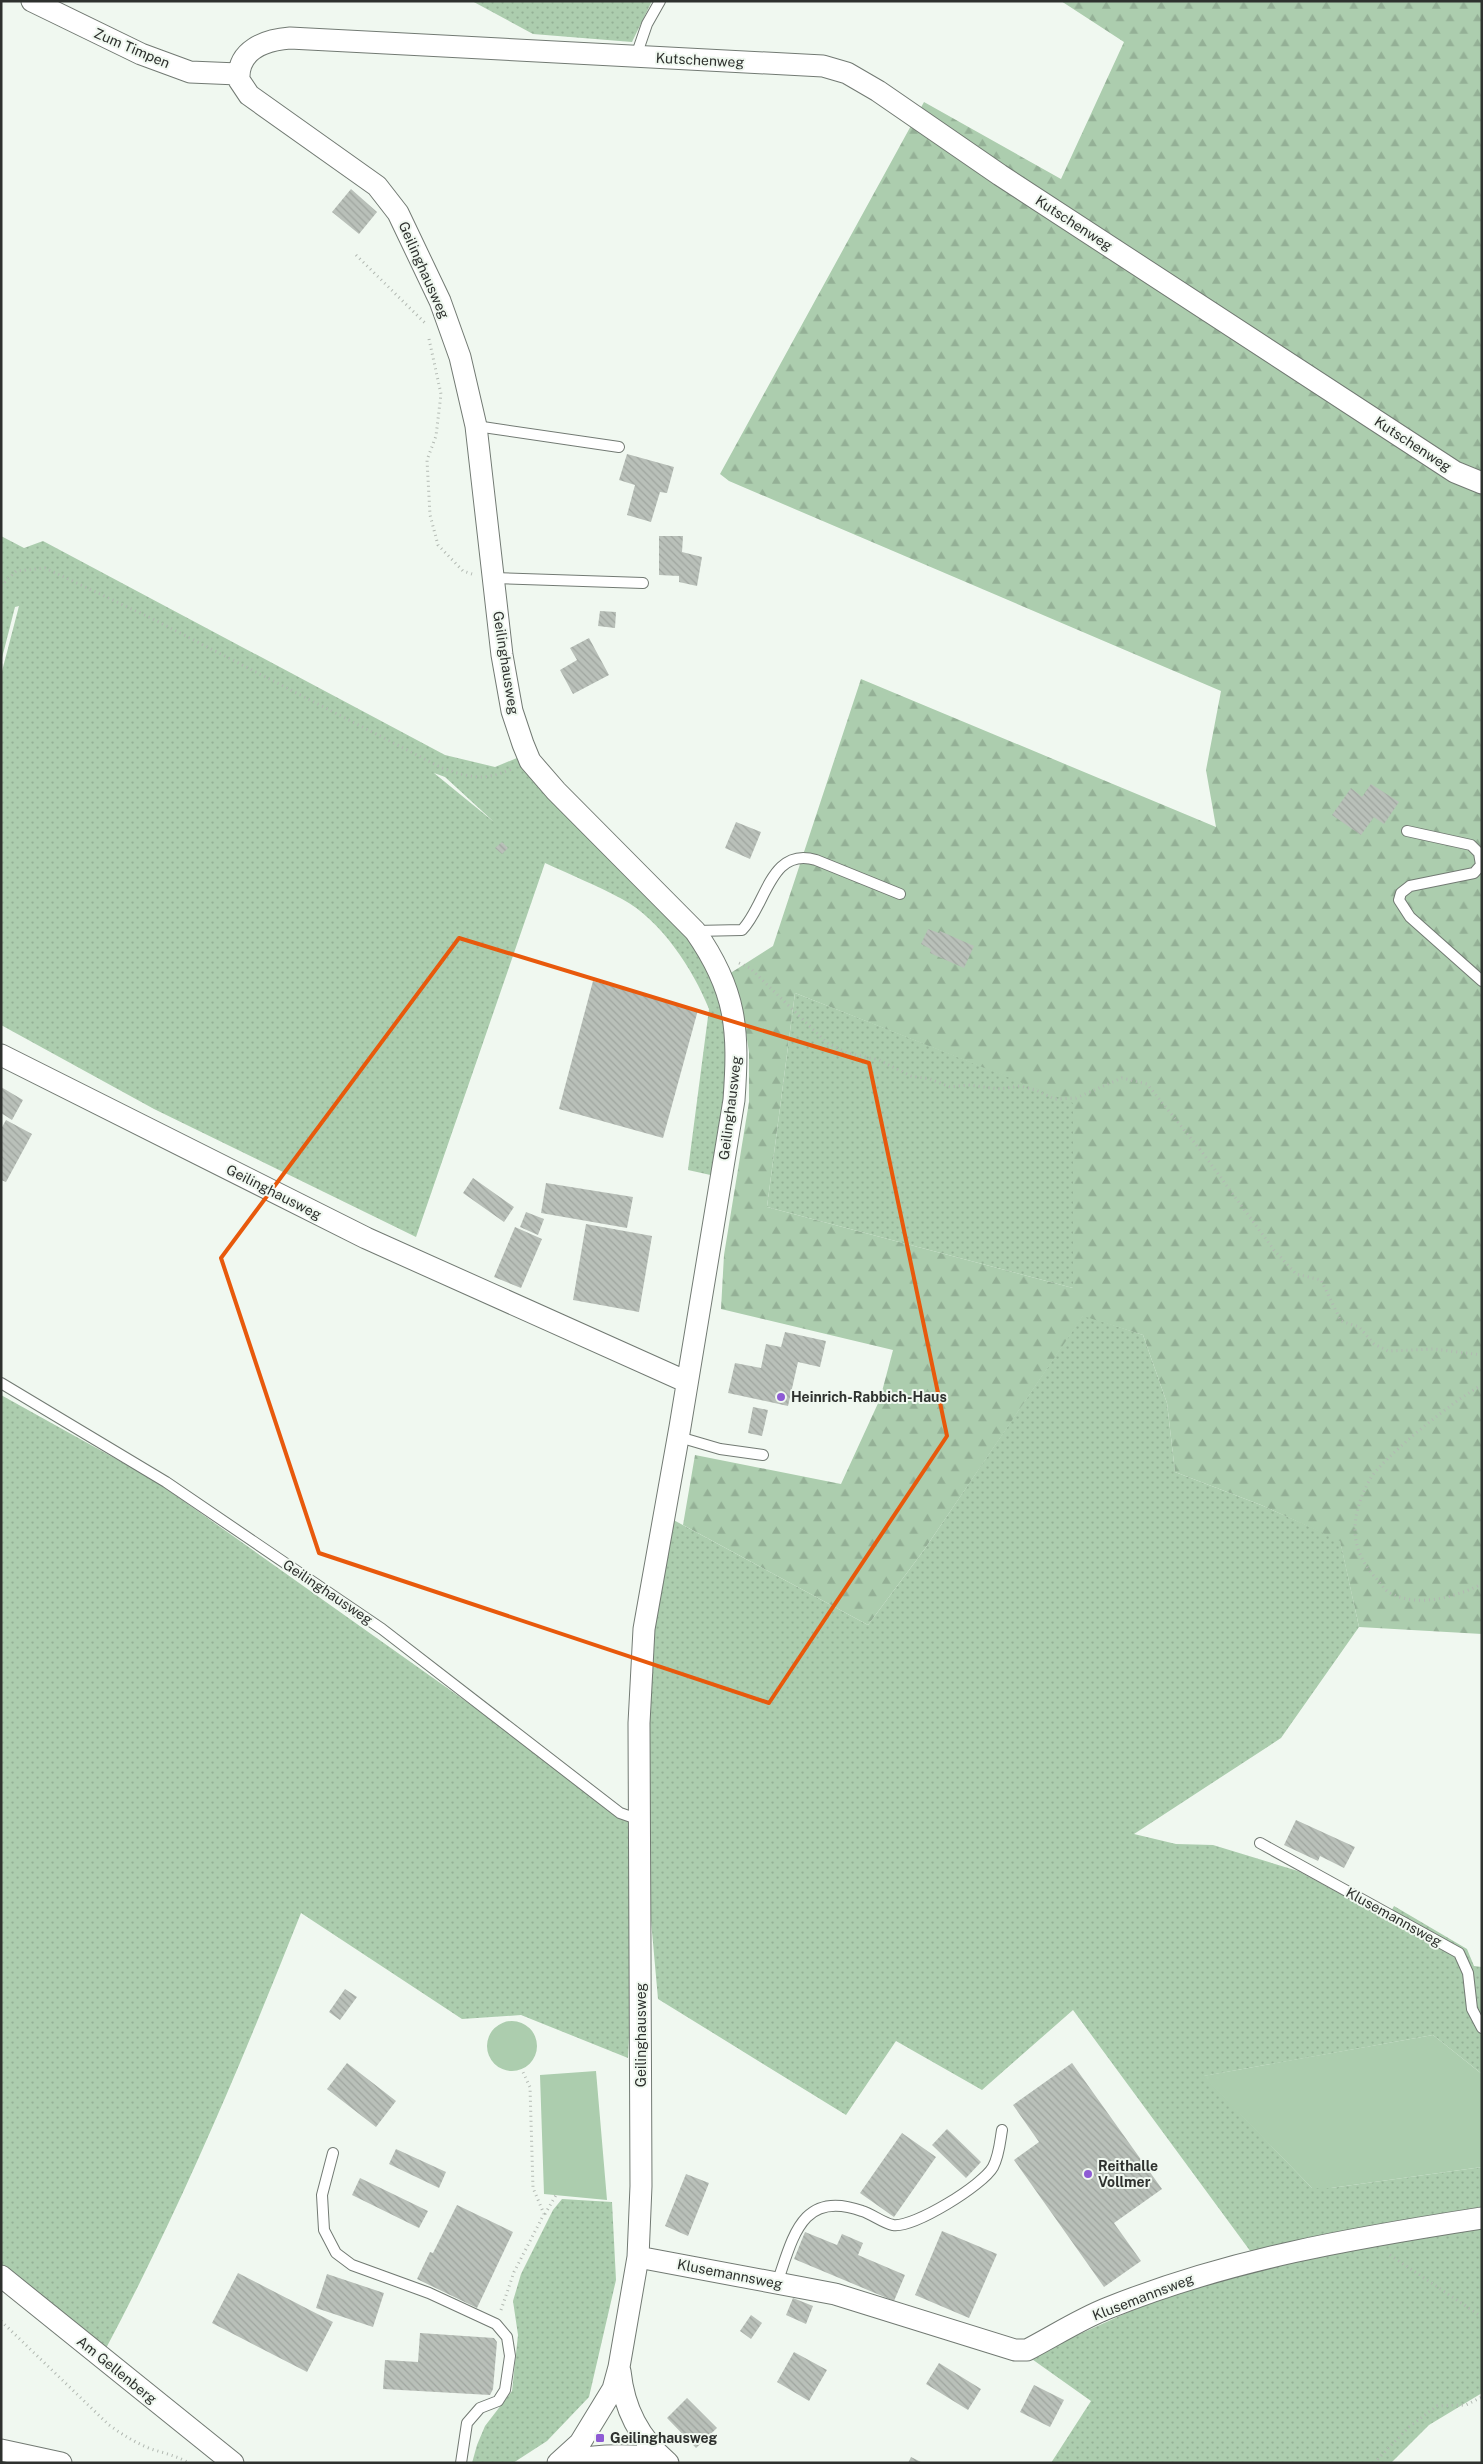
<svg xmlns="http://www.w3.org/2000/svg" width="1483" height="2464" font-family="'Public Sans',sans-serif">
<defs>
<pattern id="grass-dots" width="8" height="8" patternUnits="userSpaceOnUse" patternTransform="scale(1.25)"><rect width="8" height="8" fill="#accdae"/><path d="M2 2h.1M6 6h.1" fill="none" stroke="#94b096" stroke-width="1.8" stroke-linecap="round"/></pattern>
<pattern id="forest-firs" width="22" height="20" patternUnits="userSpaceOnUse" patternTransform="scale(1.25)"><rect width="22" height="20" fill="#accdae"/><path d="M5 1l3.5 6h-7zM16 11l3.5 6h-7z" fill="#94b096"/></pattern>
<pattern id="building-back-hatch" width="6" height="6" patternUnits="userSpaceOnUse" patternTransform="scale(1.25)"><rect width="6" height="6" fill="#b9c0b9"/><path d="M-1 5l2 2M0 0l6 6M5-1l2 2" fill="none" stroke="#9fa59f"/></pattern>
</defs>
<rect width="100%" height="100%" fill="#f0f8f0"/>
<!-- grass -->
<path fill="url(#grass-dots)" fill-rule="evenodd" d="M 472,1 L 652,1 L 632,42 L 533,34 Z
M 1,536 L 24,548 L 43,541 L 445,755 L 495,767 L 517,758 L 525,771 L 690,935 L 715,982 L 735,1055 L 715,1176 L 688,1170 L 709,1009 C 693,969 661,920 622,899 C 598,886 571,875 545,863 L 416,1237 L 154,1109 L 1,1025 L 1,675 L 19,606 L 15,607 L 1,662 ZM 434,773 L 445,777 L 494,822 Z
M 795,993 L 1073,1102 L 1073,1288 L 767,1207 Z
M 1083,1315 L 1143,1335 L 1167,1403 L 1175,1472 L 1261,1505 L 1340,1540 L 1359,1627 L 1281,1738 L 1134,1834 L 1176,1844 L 1213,1845 L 1298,1871 L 1387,1919 L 1394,1906 L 1467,1949 L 1474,1966 L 1482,1967 L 1482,2074 L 1433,2035 L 1204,2076 L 1312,2188 L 1331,2188 L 1482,2167 L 1482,2393 L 1429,2425 L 1391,2463 L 1051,2463 L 1091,2401 L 1029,2357 L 1155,2300 L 1259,2263 L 1073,2010 L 982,2090 L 896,2041 L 846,2115 L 658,1999 L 642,1819 L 640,1723 L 668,1517 L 868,1625 L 924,1550 Z
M 1,1395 L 154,1480 L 639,1824 L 628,2058 L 521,2015 L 462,2019 L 301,1913 C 241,2064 180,2210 103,2354 L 1,2272 Z
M 562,2199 L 612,2202 L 616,2280 L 589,2397 L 547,2441 L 513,2463 L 472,2463 L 477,2445 L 485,2426 L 512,2391 L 518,2335 L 513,2301 L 521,2274 L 553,2210 Z"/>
<!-- forest -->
<path fill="url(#forest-firs)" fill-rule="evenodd" d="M 1061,1 L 1482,1 L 1482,1634 L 1359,1627 L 1340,1541 L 1261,1505 L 1175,1472 L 1167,1403 L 1143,1335 L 1083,1316 L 924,1550 L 868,1625 L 683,1525 L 695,1455 L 841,1484 L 880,1399 L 893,1350 L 721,1309 L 724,1255 L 749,1102 L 749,1052 L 743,1013 L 729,974 L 773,946 L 861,679 L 1216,827 L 1206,770 L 1221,691 L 729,481 L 720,474 L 924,102 L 1061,179 L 1124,42 ZM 795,993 L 1073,1103 L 1073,1288 L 767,1207 Z"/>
<!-- pitch -->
<path fill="#accdae" d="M487 2046a25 25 0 1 1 50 0a25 25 0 1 1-50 0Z
M 1433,2035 L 1482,2074 L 1482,2167 L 1331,2188 L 1312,2188 L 1203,2076 Z
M 596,2071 L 607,2200 L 544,2194 L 540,2075 Z"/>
<!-- building -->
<path fill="url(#building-back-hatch)" d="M 351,189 L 377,212 L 359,234 L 332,212 Z
M 627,454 L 674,467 L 667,493 L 660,492 L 651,522 L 627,515 L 635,485 L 619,480 Z
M 659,536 L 683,536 L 682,552 L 702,557 L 697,586 L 679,582 L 679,576 L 659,575 Z
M 600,611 L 616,612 L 615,628 L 598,626 Z
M 589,638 L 609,675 L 573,694 L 560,670 L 577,660 L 570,648 Z
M 1371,784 L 1399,802 L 1384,824 L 1374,817 L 1361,835 L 1332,815 L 1351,788 L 1362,797 Z
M 736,822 L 761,832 L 750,859 L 725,848 Z
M 502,842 L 508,848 L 502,854 L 495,848 Z
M 928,929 L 939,933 L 940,931 L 974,946 L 964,968 L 930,953 L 931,949 L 921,944 Z
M 593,981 L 698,1010 L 663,1138 L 559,1109 Z
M 1,1087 L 23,1100 L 12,1120 L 1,1113 Z
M 6,1120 L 32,1134 L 6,1182 L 1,1180 L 1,1129 Z
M 473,1178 L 514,1207 L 504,1222 L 463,1193 Z
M 546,1183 L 633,1197 L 627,1228 L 541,1213 Z
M 526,1212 L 544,1219 L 538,1235 L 520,1227 Z
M 586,1224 L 652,1236 L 639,1312 L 573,1300 Z
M 515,1227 L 542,1239 L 521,1288 L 494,1277 Z
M 785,1332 L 826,1341 L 820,1367 L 798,1362 L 788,1406 L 728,1393 L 735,1363 L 761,1368 L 766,1344 L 781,1347 Z
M 753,1407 L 768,1410 L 762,1436 L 748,1433 Z
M 1296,1820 L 1355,1847 L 1344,1868 L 1320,1856 L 1318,1861 L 1284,1845 Z
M 345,1989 L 357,1997 L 340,2020 L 329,2012 Z
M 347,2063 L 396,2101 L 376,2127 L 327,2089 Z
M 1072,2063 L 1162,2189 L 1114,2223 L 1141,2261 L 1104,2287 L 1014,2160 L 1039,2142 L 1013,2105 Z
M 947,2129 L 981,2162 L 966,2178 L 932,2145 Z
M 902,2133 L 936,2157 L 894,2217 L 860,2193 Z
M 396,2149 L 446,2172 L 439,2188 L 389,2164 Z
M 686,2174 L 709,2183 L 688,2236 L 665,2226 Z
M 360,2178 L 428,2211 L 419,2228 L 352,2195 Z
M 457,2205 L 513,2232 L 477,2308 L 417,2279 L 430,2252 L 433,2253 Z
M 942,2231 L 997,2254 L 969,2318 L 915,2295 Z
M 805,2232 L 837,2245 L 842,2234 L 863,2243 L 858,2255 L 905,2275 L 894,2301 L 794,2259 Z
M 238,2273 L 333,2322 L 307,2372 L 212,2323 Z
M 327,2274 L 384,2293 L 373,2327 L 316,2308 Z
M 793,2298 L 813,2306 L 806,2324 L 786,2315 Z
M 751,2315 L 762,2323 L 751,2339 L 740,2331 Z
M 420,2333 L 494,2338 L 497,2342 L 493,2389 L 490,2395 L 383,2389 L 385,2360 L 418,2362 Z
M 794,2352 L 827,2370 L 809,2401 L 777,2382 Z
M 939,2363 L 981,2389 L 968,2410 L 926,2384 Z
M 1034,2385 L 1064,2400 L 1050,2427 L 1020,2412 Z
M 687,2398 L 717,2428 L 696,2448 L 667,2418 Z
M 911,2457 L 923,2463 L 908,2463 Z"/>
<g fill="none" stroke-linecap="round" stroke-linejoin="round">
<!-- lane casing -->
<g stroke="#727a73" stroke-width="12">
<path id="lane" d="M 636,56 L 647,24 L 660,1
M 476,426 L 619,447
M 493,578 L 643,583
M 1407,831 L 1471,845 L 1479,853 L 1481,865 L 1474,873 L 1410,886 L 1401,893 L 1399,900 L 1410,917 L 1482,981
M 695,931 L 742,930 C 766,906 770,846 816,860 L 900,894
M 1,1383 L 166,1482 L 382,1629 L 620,1813 L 640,1820
M 679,1437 L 720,1449 L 763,1455
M 1260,1843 L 1459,1953 L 1468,1973 L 1472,2009 L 1482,2028
M 333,2153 L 322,2195 L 324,2230 L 336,2253 L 352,2265 L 429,2293 L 496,2324 L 507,2337 L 510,2356 L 505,2390 L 498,2401 L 480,2408 L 467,2423 L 461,2463
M 777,2283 C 793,2238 801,2189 862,2211 C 872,2214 883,2223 893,2225 C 914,2228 983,2185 993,2167 C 999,2156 1000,2142 1002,2130"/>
</g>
<!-- street casing -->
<g stroke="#727a73" stroke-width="23">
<path id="street" d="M 32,1 L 141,54 L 190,72 L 238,74
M 1,1055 L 366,1238 L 687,1382
M 638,2257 L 835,2294 L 1015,2350 L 1027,2350 C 1054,2336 1080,2319 1108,2308 C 1230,2259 1353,2238 1482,2218
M 1,2276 L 233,2463
M 620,2371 C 624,2409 639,2438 668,2463
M 1,2450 L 61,2463
M 558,2463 L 580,2443 L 613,2389 L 619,2367 L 638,2257 L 641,2186 L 639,1723 L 644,1629 L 680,1427 L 734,1100 C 739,1030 737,991 695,931 L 556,791 L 530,761 L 523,744 L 512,711 L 502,655 L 476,426 L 460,357 L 440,301 L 398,213 L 377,186 L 249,95 L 239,80 C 237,50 265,40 290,38 L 823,66 L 847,73 L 878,91 L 1000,175 L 1455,472 L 1482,483
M 564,2463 C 596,2453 628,2456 661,2457"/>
</g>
<!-- path -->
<path stroke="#b2b9b2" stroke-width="3" stroke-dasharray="1 4" stroke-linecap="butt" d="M 356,255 L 425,323
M 429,339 L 441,394 L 436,436 L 427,460 L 430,515 L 438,545 L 463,571 L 472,574
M 1,586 L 16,571 L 45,568 L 153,619 L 442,768 C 468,777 484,782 511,769
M 739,963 L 750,968 L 827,1043 L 847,1053 L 879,1060 L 911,1076 L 930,1079 L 950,1087 L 968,1085 L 1000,1089 L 1020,1086 L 1036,1090 L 1054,1099 L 1076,1098 L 1122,1078 L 1147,1084 L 1202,1152 L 1274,1250 L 1296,1274 L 1321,1280 L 1341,1321 L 1359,1327 L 1374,1344 L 1388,1351 L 1434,1349 L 1482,1355
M 1482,1385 C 1458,1397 1380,1459 1369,1481 C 1351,1515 1348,1546 1374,1576 C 1379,1581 1384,1590 1390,1593 C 1418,1608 1456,1597 1482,1584
M 545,2214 L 556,2195
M 1390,2255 L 1482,2317
M 501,2310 L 514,2272 L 544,2214 L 533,2188 L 530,2087 L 522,2070
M 1,2321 L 109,2425 C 123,2435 136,2443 151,2449 C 164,2453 177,2456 189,2463
M 1374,2463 L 1409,2427 L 1437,2406 L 1466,2405 L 1482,2397"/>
<!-- lane -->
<use href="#lane" stroke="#fff" stroke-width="10"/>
<!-- street -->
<use href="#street" stroke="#fff" stroke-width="21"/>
</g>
<!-- marked area -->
<path fill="none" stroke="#e8590c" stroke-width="4" stroke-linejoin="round" d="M 459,938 L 869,1063 L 947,1436 L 769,1703 L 319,1553 L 221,1258 Z"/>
<!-- markers -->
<g fill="#8e5bd4" stroke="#f0f8f0" stroke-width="2">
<circle cx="781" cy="1397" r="5"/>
<circle cx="1088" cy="2174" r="5"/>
<rect x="595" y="2433" width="10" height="10" rx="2.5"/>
</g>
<g text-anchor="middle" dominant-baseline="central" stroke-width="4" stroke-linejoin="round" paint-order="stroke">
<!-- street labels -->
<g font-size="14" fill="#2e312e" stroke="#f0f8f0">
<text transform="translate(132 48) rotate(23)">Zum Timpen</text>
<text transform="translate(700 60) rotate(3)">Kutschenweg</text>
<text transform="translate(1074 223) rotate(33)">Kutschenweg</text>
<text transform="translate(424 270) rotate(66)">Geilinghausweg</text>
<text transform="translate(1413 444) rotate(33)">Kutschenweg</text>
<text transform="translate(506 663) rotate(81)">Geilinghausweg</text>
<text transform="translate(730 1108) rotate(-83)">Geilinghausweg</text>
<text transform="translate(274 1192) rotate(27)">Geilinghausweg</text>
<text transform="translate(328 1592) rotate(34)">Geilinghausweg</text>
<text transform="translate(1394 1917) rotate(29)">Klusemannsweg</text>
<text transform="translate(641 2035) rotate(-90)">Geilinghausweg</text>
<text transform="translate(730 2274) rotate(11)">Klusemannsweg</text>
<text transform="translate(1143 2297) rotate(-21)">Klusemannsweg</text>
<text transform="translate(117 2370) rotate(39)">Am Gellenberg</text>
</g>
<!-- poi labels -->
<g font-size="14" font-weight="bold" fill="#2e312e" stroke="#f0f8f0" text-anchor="start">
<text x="791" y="1397">Heinrich-Rabbich-Haus</text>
<text x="1098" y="2166">Reithalle<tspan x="1098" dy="16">Vollmer</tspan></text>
<text x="610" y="2438">Geilinghausweg</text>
</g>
</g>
<!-- border -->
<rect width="1483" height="2464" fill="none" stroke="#2e312e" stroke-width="5"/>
</svg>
